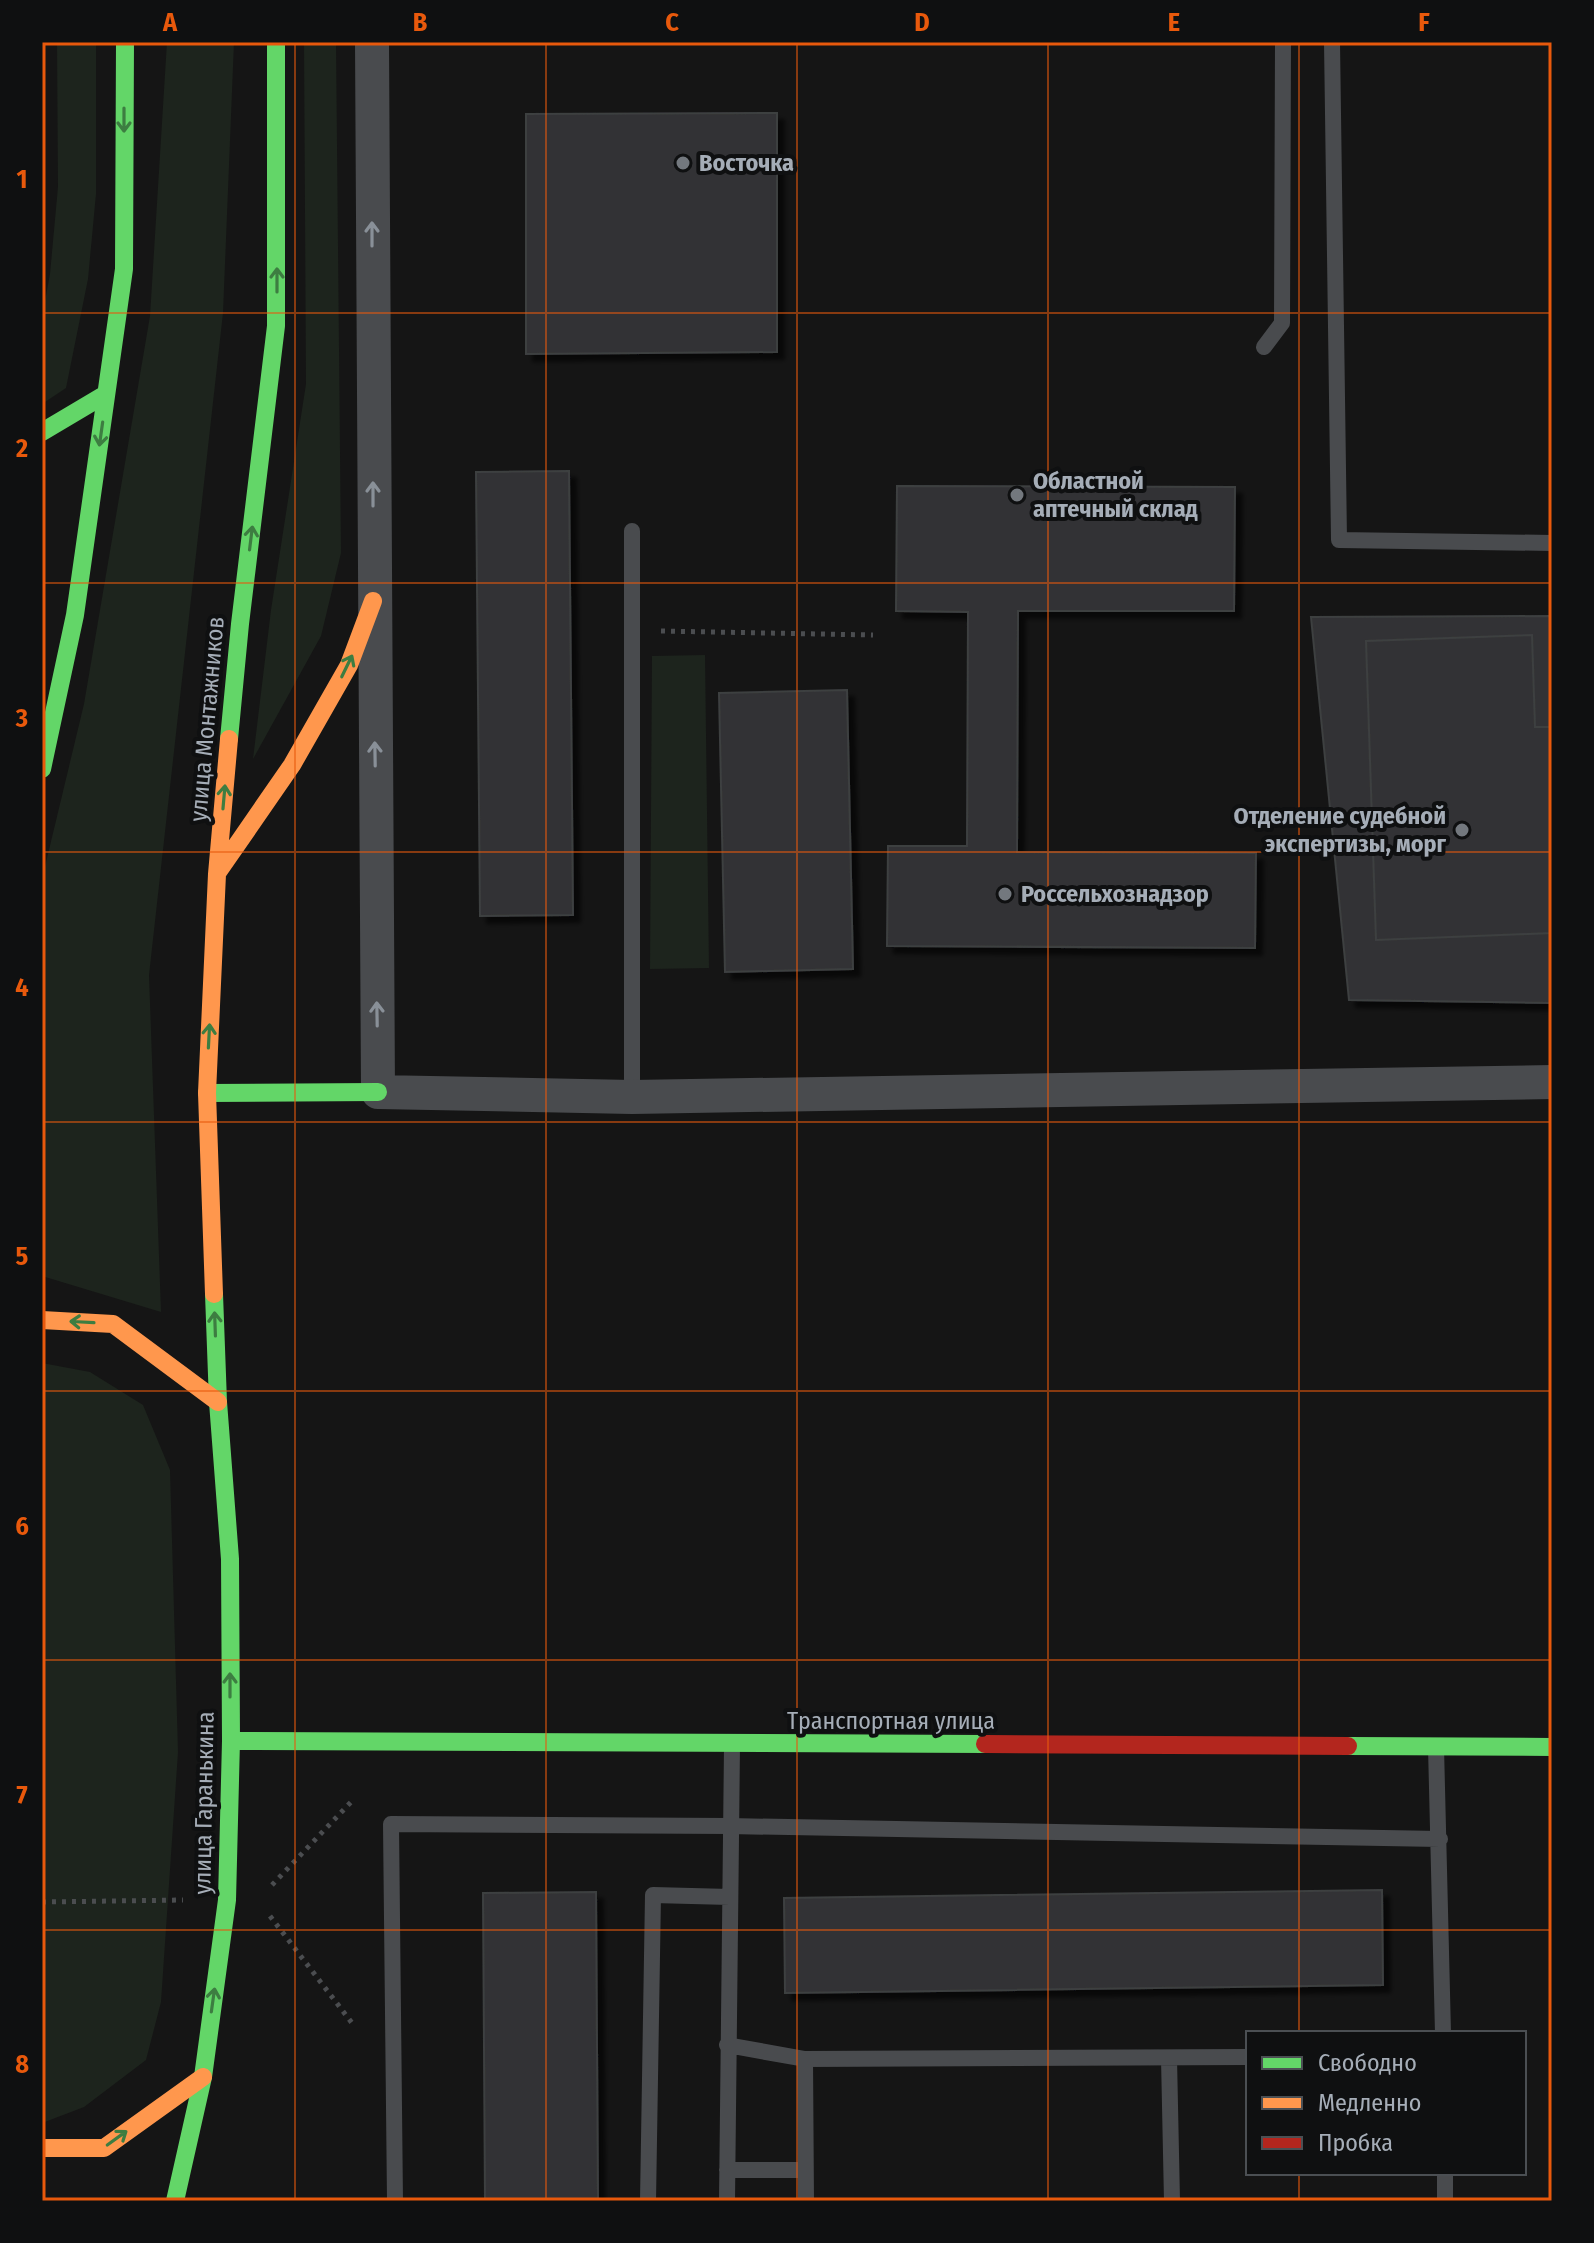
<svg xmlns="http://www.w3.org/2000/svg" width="1594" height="2243" font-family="'Fira Sans Condensed',sans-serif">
<defs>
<filter id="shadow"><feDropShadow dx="7" dy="7" stdDeviation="2" flood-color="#0009"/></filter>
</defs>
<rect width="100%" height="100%" fill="#151515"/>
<!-- green -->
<path fill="#1d241d" d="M 57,42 L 96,42 L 96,194 L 88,279 L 66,388 L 42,404 L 42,317 L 50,274 L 58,187 Z
M 167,42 L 234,42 L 223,313 L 149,975 L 161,1312 L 42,1276 L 42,879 L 84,704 L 150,316 Z
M 304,42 L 336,42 L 341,553 L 321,636 L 253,759 L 271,610 L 306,384 Z
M 705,655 L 709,968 L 650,969 L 652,656 Z
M 42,1363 L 90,1372 L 143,1405 L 170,1470 L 178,1752 L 161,2002 L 146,2060 L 84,2107 L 42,2123 Z"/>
<!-- building -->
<path fill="#333334" stroke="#3d3f41" stroke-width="2" filter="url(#shadow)" d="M 777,113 L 777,352 L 526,354 L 526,114 Z
M 569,471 L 573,915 L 480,916 L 476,472 Z
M 897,486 L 1235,487 L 1234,611 L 1018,611 L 1017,852 L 1256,853 L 1255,948 L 887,946 L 888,846 L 967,846 L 968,612 L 896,611 Z
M 1552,616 L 1552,1003 L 1349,1000 L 1311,617 Z
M 1532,635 L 1535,727 L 1552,727 L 1552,933 L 1376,940 L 1366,641 Z
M 847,690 L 853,969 L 725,972 L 719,693 Z
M 1382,1890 L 1383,1985 L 785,1993 L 784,1898 Z
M 596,1892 L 598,2201 L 485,2201 L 483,1893 Z"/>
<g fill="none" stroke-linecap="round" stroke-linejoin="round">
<!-- path -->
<path stroke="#4b4d50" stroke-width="5" stroke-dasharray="4 6" stroke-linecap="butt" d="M 661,631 L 873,635
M 272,1885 L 351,1802
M 42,1902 L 183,1900
M 270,1916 L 352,2023"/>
<!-- lane -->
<path stroke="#494b4e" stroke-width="16" d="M 1332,42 L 1339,540 L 1552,543
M 1264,347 L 1282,323 L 1283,42
M 632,1097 L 632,531
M 1436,1747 L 1443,2033
M 727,2045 L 805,2059
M 1169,2058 L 1172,2201
M 727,2170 L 805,2170
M 1445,2173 L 1445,2201
M 395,2201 L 391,1824 L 729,1826 L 1440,1839
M 648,2201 L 653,1895 L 730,1897
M 727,2201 L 732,1746
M 806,2201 L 805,2059 L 1248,2057"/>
<!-- street -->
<path stroke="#494b4e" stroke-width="34" d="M 372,42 L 378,1092 L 632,1097 L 1552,1082"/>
<!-- fast -->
<path stroke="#63d668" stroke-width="18" d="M 42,432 L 106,394
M 229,739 L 240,624 L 276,326 L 276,42
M 42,769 L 75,615 L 124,269 L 125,42
M 207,1093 L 378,1092
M 231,1741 L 985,1744
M 1348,1746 L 1552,1747
M 175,2201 L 203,2077 L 227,1900 L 231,1741 L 230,1559 L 218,1402 L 214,1294"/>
<!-- slow -->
<path stroke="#ff974d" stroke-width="18" d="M 218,872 L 292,765 L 349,665 L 373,601
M 214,1294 L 207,1093 L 217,874 L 229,739
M 42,1320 L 113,1324 L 218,1402
M 42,2148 L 104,2148 L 203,2077"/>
<!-- jam -->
<path stroke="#b3261e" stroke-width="18" d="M 985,1744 L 1348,1746"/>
</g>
<!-- one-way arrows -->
<defs><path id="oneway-shaft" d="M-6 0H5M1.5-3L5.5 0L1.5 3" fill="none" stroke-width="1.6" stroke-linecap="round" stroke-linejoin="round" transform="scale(2)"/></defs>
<g stroke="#3d7d41">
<use href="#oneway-shaft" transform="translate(124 120) rotate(90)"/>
<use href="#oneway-shaft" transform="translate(277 280) rotate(-90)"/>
<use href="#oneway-shaft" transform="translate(101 434) rotate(98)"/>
<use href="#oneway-shaft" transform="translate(251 538) rotate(-83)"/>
<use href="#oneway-shaft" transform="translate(347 666) rotate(-64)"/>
<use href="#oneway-shaft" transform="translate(224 797) rotate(-85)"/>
<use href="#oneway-shaft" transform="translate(209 1036) rotate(-87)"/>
<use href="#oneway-shaft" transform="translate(82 1322) rotate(-177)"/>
<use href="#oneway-shaft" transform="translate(215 1324) rotate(-92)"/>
<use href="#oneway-shaft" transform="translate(230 1685) rotate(-90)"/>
<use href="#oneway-shaft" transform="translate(213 2000) rotate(-82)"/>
<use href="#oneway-shaft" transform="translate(117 2138) rotate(-36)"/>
</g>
<g stroke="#899098">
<use href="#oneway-shaft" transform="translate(372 234) rotate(-90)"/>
<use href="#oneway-shaft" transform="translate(373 494) rotate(-90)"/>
<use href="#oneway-shaft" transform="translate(375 754) rotate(-91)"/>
<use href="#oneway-shaft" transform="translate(377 1014) rotate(-91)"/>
</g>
<!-- grid -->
<path fill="none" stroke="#e8590c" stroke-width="2" stroke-opacity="0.55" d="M 295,42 L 295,2201M 546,42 L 546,2201M 797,42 L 797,2201M 1048,42 L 1048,2201M 1299,42 L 1299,2033M 42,313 L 1552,313M 42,583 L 1552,583M 42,852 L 1552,852M 42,1122 L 1552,1122M 42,1391 L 1552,1391M 42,1660 L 1552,1660M 42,1930 L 1552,1930M 1299,2173 L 1299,2201"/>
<!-- markers -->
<g fill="#73787e" stroke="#0f1011" stroke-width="3">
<circle cx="683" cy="163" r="8"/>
<circle cx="1017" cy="495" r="8"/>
<circle cx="1462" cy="830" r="8"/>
<circle cx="1005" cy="894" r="8"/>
</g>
<g text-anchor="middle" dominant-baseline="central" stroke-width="8" stroke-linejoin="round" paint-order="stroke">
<!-- poi labels -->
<g font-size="24" font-weight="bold" fill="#a5adb7" stroke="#0f1011" text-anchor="start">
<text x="699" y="163">Восточка</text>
<text x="1033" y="481">Областной<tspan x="1033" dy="28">аптечный склад</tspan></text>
<text x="1446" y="816" text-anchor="end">Отделение судебной<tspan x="1446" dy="28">экспертизы, морг</tspan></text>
<text x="1021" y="894">Россельхознадзор</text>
</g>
<!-- street labels -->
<g font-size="24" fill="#a5adb7" stroke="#0f1011">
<text transform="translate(207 719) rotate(-85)">улица Монтажников</text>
<text x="891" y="1721">Транспортная улица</text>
<text transform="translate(204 1803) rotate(-89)">улица Гаранькина</text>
</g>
</g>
<!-- border -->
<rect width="1594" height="2243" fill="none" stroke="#0f1011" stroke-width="88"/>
<!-- legend -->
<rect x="1246" y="2031" width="280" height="144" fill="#0f1011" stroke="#4b4f53" stroke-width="2"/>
<rect x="1262" y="2057" width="40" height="12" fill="#63d668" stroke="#4b4f53" stroke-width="2"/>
<text x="1318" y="2071" font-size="24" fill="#a5adb7">Свободно</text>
<rect x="1262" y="2097" width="40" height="12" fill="#ff974d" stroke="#4b4f53" stroke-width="2"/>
<text x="1318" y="2111" font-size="24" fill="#a5adb7">Медленно</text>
<rect x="1262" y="2137" width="40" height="12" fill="#b3261e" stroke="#4b4f53" stroke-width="2"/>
<text x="1318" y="2151" font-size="24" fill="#a5adb7">Пробка</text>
<rect x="44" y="44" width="1506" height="2155" fill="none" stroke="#e8590c" stroke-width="3"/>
<g font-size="26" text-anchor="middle" font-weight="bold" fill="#e8590c">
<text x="170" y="31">A</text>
<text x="420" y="31">B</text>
<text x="672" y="31">C</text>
<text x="922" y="31">D</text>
<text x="1174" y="31">E</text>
<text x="1424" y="31">F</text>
<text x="22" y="188">1</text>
<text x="22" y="457">2</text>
<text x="22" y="727">3</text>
<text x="22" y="996">4</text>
<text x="22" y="1265">5</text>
<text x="22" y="1535">6</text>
<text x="22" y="1804">7</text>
<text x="22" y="2073">8</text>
</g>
</svg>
